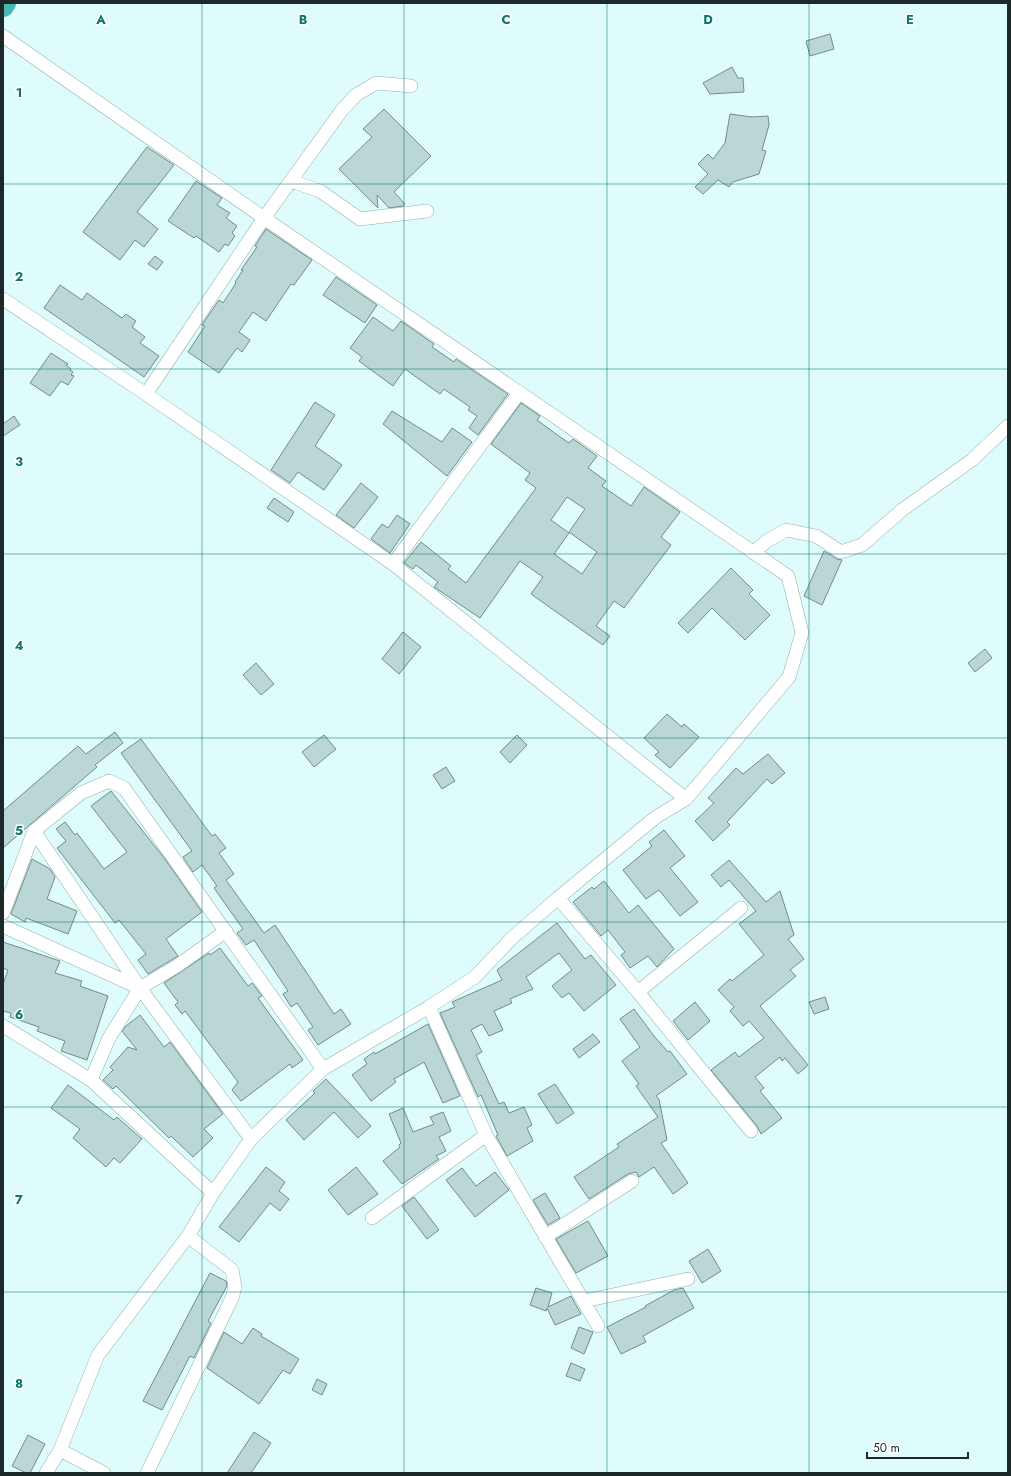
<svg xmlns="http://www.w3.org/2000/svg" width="1011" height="1476" font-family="Jost,sans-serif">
<rect width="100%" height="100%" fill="#defcfb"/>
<!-- building -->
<path fill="#bad7d6" stroke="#718c8b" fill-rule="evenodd" d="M 830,34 L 834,49 L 810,56 L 806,41 Z
M 732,67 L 738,78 L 743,78 L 744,92 L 710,94 L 703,83 Z
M 384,109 L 431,156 L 394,192 L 405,204 L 403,206 L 389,208 L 377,195 L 378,208 L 339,169 L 372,137 L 363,129 Z
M 730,114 L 752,117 L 768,116 L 769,125 L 762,150 L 766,151 L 759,174 L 733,182 L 729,187 L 718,180 L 703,194 L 695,187 L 708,174 L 698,164 L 708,154 L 713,159 L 725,143 Z
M 147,147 L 174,165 L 137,212 L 158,229 L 144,247 L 135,240 L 120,260 L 83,232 Z
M 196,181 L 222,198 L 217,205 L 230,213 L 226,218 L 237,226 L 232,233 L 235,236 L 228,246 L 225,244 L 219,252 L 196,236 L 194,238 L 168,221 Z
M 266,229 L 312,260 L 294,285 L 291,284 L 266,321 L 253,312 L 239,332 L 250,340 L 242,352 L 237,348 L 219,373 L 188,352 L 205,326 L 202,325 L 219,300 L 223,303 L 236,283 L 235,282 L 243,270 L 241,270 L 257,247 L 255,246 Z
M 155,256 L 163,262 L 157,270 L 148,264 Z
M 336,277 L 377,305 L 365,323 L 323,295 Z
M 60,285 L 82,300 L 87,293 L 122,318 L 126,314 L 136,321 L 132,327 L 145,337 L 140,343 L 159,356 L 144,377 L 44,308 Z
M 373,317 L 393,331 L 401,321 L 434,344 L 432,347 L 454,362 L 456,359 L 508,394 L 478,435 L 469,428 L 477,416 L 468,410 L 470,407 L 444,389 L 440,394 L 405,369 L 393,386 L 359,361 L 362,357 L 350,348 Z
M 51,353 L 68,364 L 66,365 L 71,369 L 70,370 L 73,372 L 71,375 L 74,376 L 68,385 L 61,381 L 50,396 L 30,383 Z
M 315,402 L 335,415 L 315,446 L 342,465 L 324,490 L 298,472 L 290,483 L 271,470 Z
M 521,403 L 540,416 L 537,420 L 556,434 L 569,443 L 573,439 L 597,456 L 588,468 L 606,481 L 602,486 L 631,506 L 644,487 L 680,512 L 661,537 L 671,545 L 624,608 L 614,601 L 596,626 L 610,636 L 603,645 L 531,594 L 543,577 L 520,561 L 480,618 L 434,587 L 438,582 L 416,565 L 413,569 L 404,563 L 421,542 L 451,566 L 448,569 L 466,583 L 536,488 L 525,480 L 530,473 L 491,444 ZM 567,497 L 585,509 L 569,532 L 597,552 L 582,574 L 554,554 L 569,533 L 551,520 Z
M 392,411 L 442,442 L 452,428 L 472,442 L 447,476 L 383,424 Z
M 14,416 L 20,425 L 3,436 L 3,424 Z
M 361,483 L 378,497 L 354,528 L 336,515 Z
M 274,498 L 294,512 L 288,522 L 267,508 Z
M 397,515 L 410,524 L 390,553 L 371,539 L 382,524 L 388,528 Z
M 824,551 L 837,559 L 842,560 L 822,605 L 804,596 Z
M 731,568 L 753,590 L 749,594 L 770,615 L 745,640 L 712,608 L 688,633 L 678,623 Z
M 403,632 L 421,647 L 399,674 L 382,659 Z
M 985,649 L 992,658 L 975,672 L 968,663 Z
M 256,663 L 274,684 L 261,695 L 243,675 Z
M 667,714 L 682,727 L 684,724 L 699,737 L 670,768 L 655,755 L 659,752 L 644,738 Z
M 115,732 L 123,743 L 95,765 L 97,767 L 3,848 L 3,811 L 78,746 L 86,754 Z
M 324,735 L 336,749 L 314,767 L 302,752 Z
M 517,735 L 527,745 L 510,763 L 500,752 Z
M 141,739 L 212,836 L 215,834 L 226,848 L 219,853 L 234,874 L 226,880 L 264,933 L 275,925 L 334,1014 L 341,1009 L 351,1024 L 318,1045 L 308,1030 L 313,1027 L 297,1003 L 291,1007 L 283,994 L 288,991 L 254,940 L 246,945 L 237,933 L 243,929 L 214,888 L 217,886 L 202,865 L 193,872 L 183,857 L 192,851 L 121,753 Z
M 768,754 L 785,773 L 772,784 L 767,779 L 727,822 L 730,825 L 713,841 L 695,821 L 714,803 L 708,798 L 736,768 L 743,774 Z
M 446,767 L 455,781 L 442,789 L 433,775 Z
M 111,791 L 165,859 L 202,912 L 166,939 L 178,956 L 148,974 L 138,960 L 146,954 L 119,920 L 115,923 L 57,848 L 66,841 L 56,829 L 65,822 L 75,835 L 77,833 L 104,869 L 127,852 L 91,806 Z
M 664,830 L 685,856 L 670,868 L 698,902 L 680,916 L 659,890 L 646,899 L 623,870 L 652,846 L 649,842 Z
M 32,859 L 50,869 L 55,877 L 47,899 L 77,911 L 68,934 L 26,918 L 25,922 L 11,914 Z
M 729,860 L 766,902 L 780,891 L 794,935 L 788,939 L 804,959 L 790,970 L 796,976 L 760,1006 L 808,1065 L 798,1074 L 785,1058 L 782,1061 L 780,1057 L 755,1077 L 764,1088 L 760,1091 L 782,1118 L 761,1134 L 757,1126 L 711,1070 L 735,1052 L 739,1057 L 764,1038 L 749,1021 L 743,1026 L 730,1011 L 734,1007 L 718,990 L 730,979 L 732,981 L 764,955 L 739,924 L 756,911 L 729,880 L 721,887 L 711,875 Z
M 604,881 L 629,913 L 638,905 L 674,949 L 657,967 L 648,956 L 630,968 L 621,955 L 625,952 L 608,930 L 601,936 L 573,902 L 592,887 L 594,889 Z
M 557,923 L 585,959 L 591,955 L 616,985 L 584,1011 L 569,993 L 562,998 L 552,986 L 572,970 L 559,953 L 526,977 L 533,989 L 510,999 L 512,1003 L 494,1011 L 503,1030 L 489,1036 L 482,1024 L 471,1030 L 482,1052 L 476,1055 L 499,1104 L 504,1102 L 509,1113 L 524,1107 L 532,1125 L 527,1128 L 533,1141 L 507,1156 L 496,1136 L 498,1135 L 481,1095 L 478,1097 L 440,1013 L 455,1007 L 452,1002 L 502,980 L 497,970 Z
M 3,942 L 60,961 L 55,973 L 82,981 L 80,986 L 108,996 L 87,1060 L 61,1051 L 65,1041 L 37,1031 L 39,1027 L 10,1017 L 11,1013 L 3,1011 L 3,984 L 8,970 L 3,968 Z
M 220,948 L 248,986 L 252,983 L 262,996 L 258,998 L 303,1060 L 292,1068 L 290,1064 L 241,1101 L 232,1090 L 238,1082 L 185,1011 L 182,1014 L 175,1005 L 178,1002 L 164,983 L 209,953 L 210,955 Z
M 825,997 L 829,1009 L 814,1014 L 809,1002 Z
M 695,1002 L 710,1021 L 688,1040 L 673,1021 Z
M 634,1009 L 654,1036 L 668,1052 L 670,1051 L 687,1074 L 656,1096 L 659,1099 L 667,1140 L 661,1143 L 688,1183 L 673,1194 L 654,1167 L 639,1177 L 636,1172 L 628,1174 L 589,1199 L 574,1177 L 619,1147 L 617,1144 L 658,1117 L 636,1086 L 639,1084 L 622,1061 L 640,1047 L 620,1019 Z
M 140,1015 L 164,1047 L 170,1042 L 223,1114 L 204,1129 L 213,1138 L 193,1157 L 171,1136 L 169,1138 L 116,1086 L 113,1089 L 103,1080 L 113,1070 L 110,1067 L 128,1047 L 137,1050 L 122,1031 L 126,1026 Z
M 428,1024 L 460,1096 L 443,1103 L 424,1062 L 394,1079 L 396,1082 L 371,1101 L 352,1075 L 367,1064 L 364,1059 L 374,1052 L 375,1054 Z
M 593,1034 L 600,1042 L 579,1058 L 573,1049 Z
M 326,1079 L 371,1126 L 358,1138 L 334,1112 L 304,1140 L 286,1120 L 315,1093 L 313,1091 Z
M 555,1084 L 574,1113 L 557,1124 L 538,1094 Z
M 68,1085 L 114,1120 L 117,1117 L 142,1139 L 120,1163 L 114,1158 L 106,1167 L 73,1138 L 80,1129 L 51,1108 Z
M 403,1108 L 413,1132 L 434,1124 L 430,1117 L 443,1112 L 451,1131 L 439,1137 L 446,1151 L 436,1156 L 439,1159 L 402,1184 L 383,1161 L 400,1147 L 399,1145 L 401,1143 L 389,1114 Z
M 266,1167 L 285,1182 L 279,1191 L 289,1199 L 280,1211 L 270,1203 L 239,1242 L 219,1227 Z
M 356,1167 L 378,1194 L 348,1215 L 328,1190 Z
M 462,1168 L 476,1186 L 495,1172 L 509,1190 L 475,1217 L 446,1180 Z
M 545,1193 L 560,1218 L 548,1225 L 533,1200 Z
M 414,1197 L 439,1230 L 427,1239 L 402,1206 Z
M 588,1221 L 608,1256 L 576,1273 L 556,1239 Z
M 708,1249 L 721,1271 L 702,1283 L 689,1261 Z
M 210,1273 L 226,1281 L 227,1286 L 208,1321 L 211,1323 L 194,1358 L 190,1356 L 162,1410 L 143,1401 Z
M 536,1288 L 552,1293 L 548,1307 L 571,1296 L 581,1314 L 555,1325 L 547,1308 L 546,1311 L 530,1305 Z
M 683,1288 L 694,1308 L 643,1336 L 646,1342 L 621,1354 L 607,1327 L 646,1307 L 645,1306 L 674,1290 Z
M 579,1327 L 593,1332 L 584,1354 L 571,1348 Z
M 253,1328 L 262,1334 L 261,1336 L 299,1359 L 290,1374 L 283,1370 L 259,1404 L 207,1368 L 224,1332 L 242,1344 Z
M 571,1363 L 585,1369 L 580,1381 L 566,1376 Z
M 317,1379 L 327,1384 L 322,1395 L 312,1390 Z
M 254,1432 L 271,1443 L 251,1473 L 227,1473 Z
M 28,1435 L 45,1444 L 30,1473 L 26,1473 L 12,1466 Z"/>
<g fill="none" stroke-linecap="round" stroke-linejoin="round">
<!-- minor casing -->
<g stroke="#93afae" stroke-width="14">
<path id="minor" d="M 3,36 L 264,218 L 788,576 L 802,633 L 789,677 L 686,799 L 656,817 L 558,898 L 512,938 L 475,977 L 429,1007 L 323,1069 L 251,1139 L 213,1193 L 188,1236 L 98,1355 L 60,1450 L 46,1473
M 291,181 L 320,191 L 360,219 L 427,211
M 3,299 L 146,394 L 393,564 L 686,799
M 146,394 L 264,218 L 342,110 L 356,95 L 376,83 L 411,86
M 753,553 L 767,541 L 786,530 L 816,536 L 841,552 L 862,545 L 902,510 L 972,460 L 1008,426
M 393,564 L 519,393
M 34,831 L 140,988 L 251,1139
M 558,898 L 638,992 L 751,1131
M 3,913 L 34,831 L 81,793 L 109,781 L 124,788 L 323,1069
M 3,926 L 140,988
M 638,992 L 741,908
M 429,1007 L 486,1135 L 598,1326
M 3,1026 L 91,1080 L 213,1193
M 91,1080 L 109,1038 L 140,988 L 177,966 L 226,931
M 372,1218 L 486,1135
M 545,1237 L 632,1181
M 584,1301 L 688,1279
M 60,1450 L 104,1473
M 147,1473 L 232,1298 L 235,1287 L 232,1270 L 188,1236"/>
</g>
<!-- trunk casing -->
<g stroke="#dfe1e1" stroke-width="23">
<path id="trunk" d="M 3,6 L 5,3"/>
</g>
<!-- minor -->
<use href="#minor" stroke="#fff" stroke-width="13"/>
<!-- trunk -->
<use href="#trunk" stroke="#46b7b4" stroke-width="22"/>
</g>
<!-- grid -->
<path fill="none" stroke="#0f766e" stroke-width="1" stroke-opacity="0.55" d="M 202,3 L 202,1473M 404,3 L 404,1473M 607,3 L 607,1473M 809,3 L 809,1473M 3,184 L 1008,184M 3,369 L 1008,369M 3,554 L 1008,554M 3,738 L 1008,738M 3,922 L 1008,922M 3,1107 L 1008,1107M 3,1292 L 1008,1292"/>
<g font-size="13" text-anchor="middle" font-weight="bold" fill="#0f766e" stroke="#fff" stroke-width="3" stroke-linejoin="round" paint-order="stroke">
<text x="101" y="24">A</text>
<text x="303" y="24">B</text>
<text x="506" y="24">C</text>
<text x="708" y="24">D</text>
<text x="910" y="24">E</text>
<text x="19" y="97">1</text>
<text x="19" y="281">2</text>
<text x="19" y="466">3</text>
<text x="19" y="650">4</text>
<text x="19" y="835">5</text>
<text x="19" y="1019">6</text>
<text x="19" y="1204">7</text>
<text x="19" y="1388">8</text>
</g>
<!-- border -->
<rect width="1011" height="1476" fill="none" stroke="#1d2828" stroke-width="8"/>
<!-- scale -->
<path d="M867 1452v6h101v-6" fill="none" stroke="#1d2828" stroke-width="2"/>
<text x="873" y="1452" font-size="12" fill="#1d2828" stroke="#ffffff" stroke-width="3" paint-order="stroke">50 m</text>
</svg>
